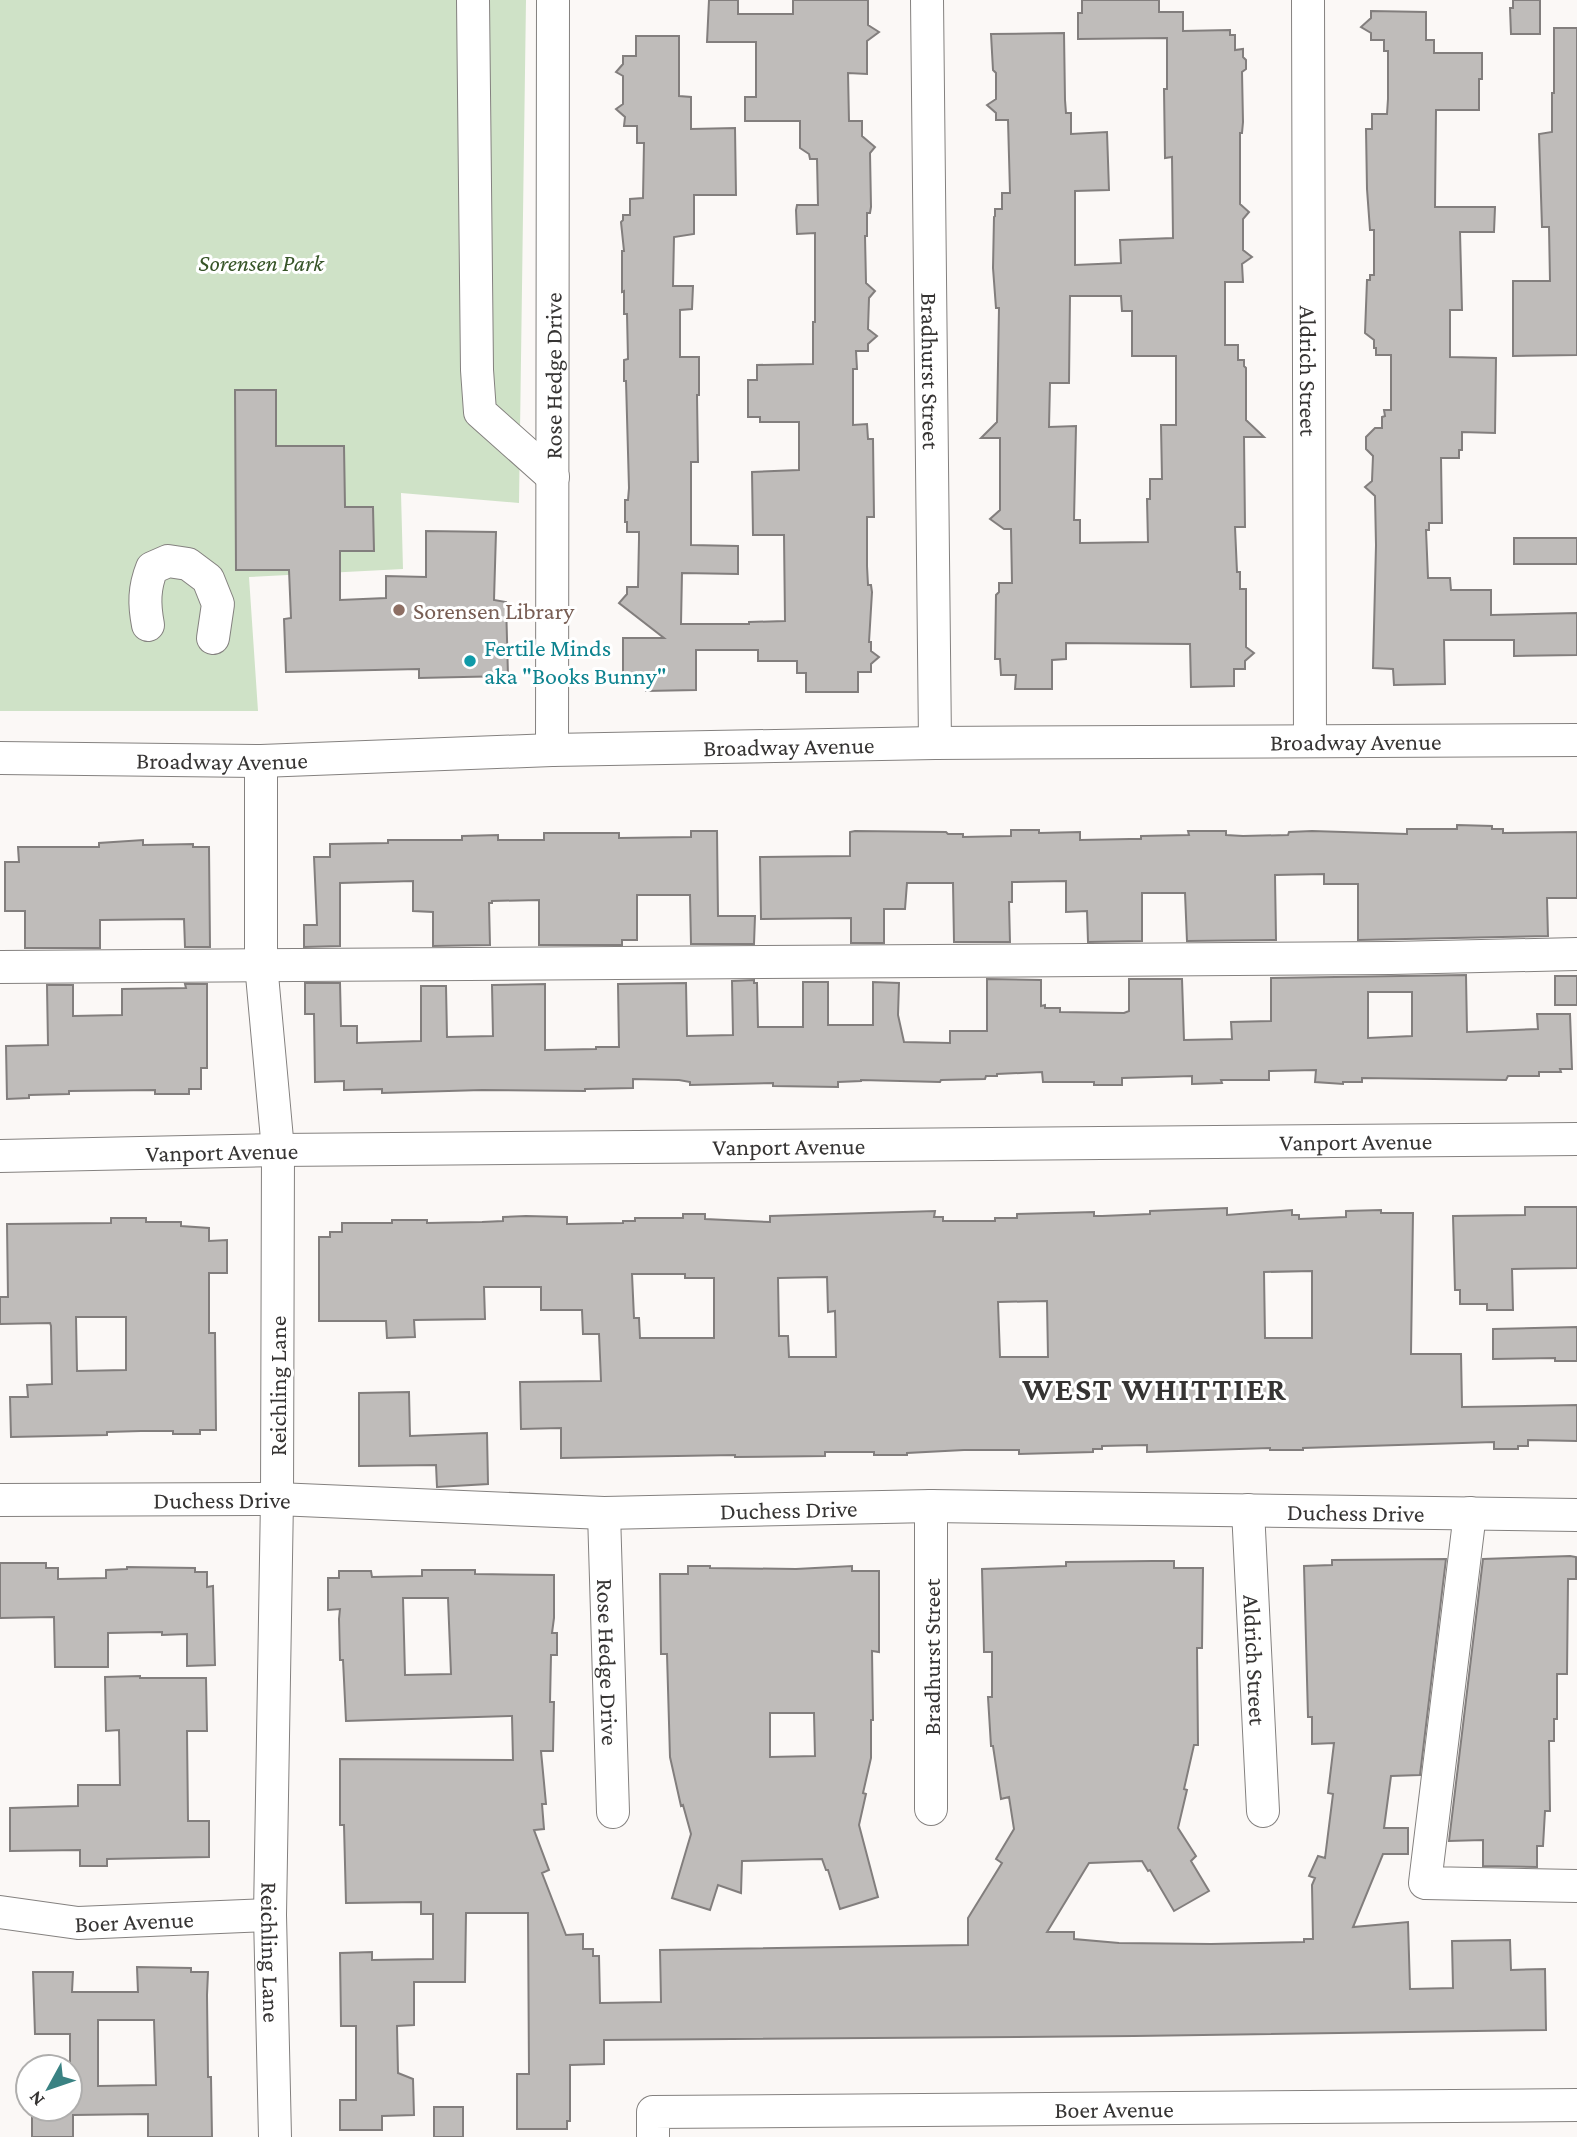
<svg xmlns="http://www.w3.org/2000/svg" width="1577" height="2137" font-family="'Crimson Pro',serif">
<rect width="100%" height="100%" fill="#fbf8f6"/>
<!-- green -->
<path fill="#cfe2c7" d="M 0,0 L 526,0 L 519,503 L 401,493 L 403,569 L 249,577 L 258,711 L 0,711 Z"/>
<!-- building -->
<path fill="#bfbcba" stroke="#827e7d" stroke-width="2" fill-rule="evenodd" d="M 709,0 L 738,0 L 738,14 L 793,14 L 793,0 L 868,0 L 868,25 L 879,32 L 867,41 L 867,74 L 848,73 L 849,121 L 862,121 L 862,136 L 875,147 L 870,153 L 871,207 L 870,213 L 867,213 L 867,236 L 865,236 L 866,283 L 875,291 L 869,298 L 868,329 L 877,336 L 868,344 L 868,351 L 856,351 L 857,369 L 853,369 L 853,425 L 867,424 L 868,439 L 873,439 L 874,517 L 867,517 L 867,566 L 868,585 L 871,585 L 872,592 L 869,642 L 871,642 L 871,651 L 879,657 L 871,664 L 871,672 L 858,672 L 858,692 L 806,692 L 806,673 L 797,673 L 797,661 L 758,661 L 758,650 L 696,650 L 696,690 L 646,691 L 646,677 L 623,678 L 623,638 L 664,638 L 619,603 L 627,594 L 627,587 L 638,587 L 639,539 L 639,532 L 627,532 L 627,522 L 625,522 L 625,500 L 628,500 L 629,488 L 626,381 L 624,381 L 624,360 L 628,359 L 627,314 L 624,314 L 624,291 L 622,292 L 622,251 L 624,251 L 621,222 L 623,220 L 623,215 L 630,215 L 630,199 L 643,198 L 644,143 L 637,143 L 637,126 L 624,126 L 625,117 L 616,109 L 623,104 L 623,76 L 616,72 L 623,64 L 623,56 L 636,56 L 636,36 L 679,36 L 679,96 L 691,97 L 691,129 L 735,128 L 736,195 L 694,195 L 694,234 L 674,237 L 673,286 L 693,286 L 692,309 L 680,310 L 680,357 L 699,357 L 699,395 L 697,395 L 698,462 L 691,462 L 691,545 L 738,546 L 738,574 L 682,573 L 681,624 L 749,624 L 749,622 L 785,621 L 784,535 L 753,535 L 752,472 L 799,470 L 799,422 L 760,422 L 760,417 L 748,417 L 748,380 L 757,380 L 757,365 L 813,364 L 813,322 L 815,322 L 815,233 L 797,234 L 796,210 L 797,205 L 818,205 L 817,159 L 810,159 L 809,154 L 800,148 L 800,121 L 745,121 L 745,97 L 756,97 L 756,42 L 707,42 Z
M 1082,0 L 1159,0 L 1159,12 L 1183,12 L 1183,31 L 1230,30 L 1230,35 L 1235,35 L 1235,50 L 1243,49 L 1243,57 L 1246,60 L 1246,69 L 1242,72 L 1243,122 L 1242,133 L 1240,133 L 1240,204 L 1249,212 L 1243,219 L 1243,250 L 1252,257 L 1242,264 L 1243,282 L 1225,282 L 1225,345 L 1238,345 L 1238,360 L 1244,360 L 1244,366 L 1246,368 L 1246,420 L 1264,437 L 1244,437 L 1245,527 L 1235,527 L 1237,572 L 1240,572 L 1240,589 L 1246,589 L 1246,647 L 1254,653 L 1245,661 L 1245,669 L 1234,669 L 1234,686 L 1191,687 L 1190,644 L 1066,643 L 1066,659 L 1052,660 L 1052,689 L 1015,689 L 1016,675 L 1001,675 L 1000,659 L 995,659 L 996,595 L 999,592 L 999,583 L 1012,583 L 1011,529 L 1004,529 L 990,519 L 1000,510 L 1000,438 L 981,438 L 997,422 L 999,308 L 996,308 L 993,268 L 994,217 L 995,216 L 995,209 L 1002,209 L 1002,193 L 1010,193 L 1008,120 L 996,120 L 996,113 L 987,105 L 996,99 L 996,73 L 993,70 L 991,34 L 1064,33 L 1065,100 L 1066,113 L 1071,113 L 1071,134 L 1107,132 L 1109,190 L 1075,191 L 1075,265 L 1121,263 L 1120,240 L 1173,238 L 1172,157 L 1165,158 L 1164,89 L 1167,89 L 1167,38 L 1078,39 L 1078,13 L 1082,13 ZM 1070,296 L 1121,296 L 1122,311 L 1132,311 L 1132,356 L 1176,356 L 1176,425 L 1161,425 L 1162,479 L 1150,479 L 1150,499 L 1147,499 L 1148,542 L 1080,543 L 1080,520 L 1074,520 L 1076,426 L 1049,427 L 1050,383 L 1069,383 Z
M 1513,0 L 1540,0 L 1540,34 L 1511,34 L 1510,8 L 1513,8 Z
M 1371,11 L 1426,12 L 1426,40 L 1434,40 L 1434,53 L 1482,53 L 1482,79 L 1479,79 L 1479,110 L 1436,110 L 1435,207 L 1495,207 L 1494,232 L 1460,232 L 1462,310 L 1450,310 L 1450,357 L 1496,358 L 1495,433 L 1462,432 L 1462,450 L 1459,450 L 1459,458 L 1441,458 L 1442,523 L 1429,523 L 1429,530 L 1426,530 L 1428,578 L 1450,578 L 1451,590 L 1491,590 L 1491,615 L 1577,613 L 1577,655 L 1514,656 L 1514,640 L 1444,640 L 1445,684 L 1394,685 L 1393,669 L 1373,668 L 1376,545 L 1375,496 L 1365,487 L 1372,481 L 1373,456 L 1366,449 L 1366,437 L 1375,428 L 1382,428 L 1382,417 L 1385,416 L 1384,410 L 1391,410 L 1391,355 L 1376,355 L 1376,348 L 1374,348 L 1374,340 L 1365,333 L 1367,280 L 1370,280 L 1370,275 L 1374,275 L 1374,230 L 1370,230 L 1367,189 L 1366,129 L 1372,129 L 1372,114 L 1387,114 L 1388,99 L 1388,51 L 1384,51 L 1384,40 L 1371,40 L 1371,33 L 1361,27 L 1371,18 Z
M 1554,28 L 1577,28 L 1577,355 L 1513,356 L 1513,281 L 1550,281 L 1549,227 L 1542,227 L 1539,134 L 1552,132 L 1552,93 L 1554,93 Z
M 235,390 L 276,390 L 276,446 L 344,446 L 345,507 L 373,507 L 374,551 L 340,551 L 340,600 L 386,598 L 386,576 L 426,577 L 426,531 L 496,532 L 494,600 L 506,602 L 508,676 L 419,678 L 419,669 L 286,672 L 284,619 L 291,618 L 289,570 L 236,570 Z
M 1514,538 L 1577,538 L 1577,564 L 1514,564 Z
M 1457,825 L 1492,826 L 1492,829 L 1503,829 L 1503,833 L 1577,832 L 1577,898 L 1547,898 L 1548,936 L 1358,940 L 1358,884 L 1324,884 L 1324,874 L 1275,875 L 1276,940 L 1187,941 L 1185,893 L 1142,893 L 1142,941 L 1088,942 L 1087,911 L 1066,912 L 1066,881 L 1012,882 L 1012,902 L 1009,902 L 1010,942 L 954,942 L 953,883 L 907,883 L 905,909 L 884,909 L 884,943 L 851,943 L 851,918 L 761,919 L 760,857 L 850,856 L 850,832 L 855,831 L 946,832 L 948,834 L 963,834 L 963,837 L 1011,836 L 1011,830 L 1039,830 L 1039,833 L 1080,832 L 1080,840 L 1130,839 L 1141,839 L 1141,836 L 1189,835 L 1188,831 L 1226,831 L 1226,835 L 1243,836 L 1288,835 L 1289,832 L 1312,831 L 1407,834 L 1407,829 L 1457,829 Z
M 691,831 L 717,831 L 718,916 L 755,916 L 754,944 L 691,944 L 690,895 L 637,895 L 637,940 L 622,940 L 622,945 L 539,945 L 539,900 L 492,901 L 492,903 L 489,903 L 490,945 L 433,946 L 433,912 L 413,911 L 413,881 L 340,883 L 340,946 L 304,947 L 304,925 L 317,925 L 314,857 L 330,857 L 330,844 L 388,843 L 388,840 L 462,840 L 462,836 L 498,835 L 498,840 L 544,840 L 544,833 L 619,833 L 619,838 L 691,837 Z
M 143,840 L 143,845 L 193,844 L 193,847 L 209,847 L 210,947 L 185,947 L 184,919 L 100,920 L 100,948 L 25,948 L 25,911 L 5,911 L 5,862 L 19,862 L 18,847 L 99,847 L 99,843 Z
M 1466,975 L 1467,1032 L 1538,1029 L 1537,1014 L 1570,1014 L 1572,1069 L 1560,1069 L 1561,1072 L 1539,1072 L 1539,1076 L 1508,1076 L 1506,1080 L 1362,1078 L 1362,1082 L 1343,1082 L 1343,1084 L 1315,1082 L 1316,1070 L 1269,1071 L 1269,1080 L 1221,1080 L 1222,1083 L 1192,1084 L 1192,1076 L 1122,1078 L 1122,1085 L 1094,1085 L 1094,1082 L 1043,1082 L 1042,1072 L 997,1074 L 997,1076 L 986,1076 L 985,1079 L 941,1080 L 940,1082 L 861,1080 L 861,1081 L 838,1082 L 838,1087 L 773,1086 L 773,1083 L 690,1085 L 690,1082 L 679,1080 L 633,1079 L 633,1088 L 585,1089 L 585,1091 L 482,1090 L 382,1093 L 382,1089 L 344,1090 L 344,1081 L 315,1082 L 314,1014 L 305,1014 L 305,983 L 340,983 L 341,1026 L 357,1026 L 357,1043 L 421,1041 L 421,986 L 446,986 L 447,1037 L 493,1036 L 492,985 L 545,984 L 545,1050 L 596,1049 L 596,1047 L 619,1047 L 618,984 L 686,983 L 687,1036 L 733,1035 L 732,981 L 754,980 L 754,983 L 757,983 L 758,1027 L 803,1027 L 803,982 L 828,982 L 828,1025 L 873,1025 L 873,982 L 899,983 L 898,1015 L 904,1042 L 950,1043 L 950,1031 L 987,1031 L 987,979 L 1041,980 L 1041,1006 L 1045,1005 L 1045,1008 L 1060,1008 L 1060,1012 L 1124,1013 L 1129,1011 L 1129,979 L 1182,979 L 1184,1040 L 1232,1039 L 1231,1022 L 1271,1021 L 1271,978 ZM 1368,992 L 1412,992 L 1412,1036 L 1368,1038 Z
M 1555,976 L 1577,976 L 1577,1005 L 1555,1005 Z
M 185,984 L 207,984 L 207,1068 L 201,1068 L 201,1089 L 189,1089 L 189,1094 L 155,1094 L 155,1090 L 69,1091 L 69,1094 L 29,1095 L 29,1098 L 7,1099 L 6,1046 L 48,1045 L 47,985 L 73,985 L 73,1016 L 122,1015 L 122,989 L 186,988 Z
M 1525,1207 L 1577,1207 L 1577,1268 L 1512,1269 L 1513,1310 L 1487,1310 L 1487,1304 L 1460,1304 L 1460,1290 L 1455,1290 L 1453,1216 L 1525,1215 Z
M 1227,1208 L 1227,1215 L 1292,1210 L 1292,1215 L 1299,1215 L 1299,1219 L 1346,1217 L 1346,1211 L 1381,1210 L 1381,1213 L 1413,1213 L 1411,1354 L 1461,1354 L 1462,1407 L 1577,1405 L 1577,1441 L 1528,1440 L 1528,1446 L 1518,1446 L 1518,1449 L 1494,1449 L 1494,1442 L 1303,1448 L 1303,1450 L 1270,1450 L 1270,1448 L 1147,1452 L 1147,1445 L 1102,1446 L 1102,1449 L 1093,1449 L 1093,1452 L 1019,1454 L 1019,1450 L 964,1450 L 907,1453 L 907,1455 L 874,1455 L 874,1452 L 825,1452 L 825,1456 L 735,1457 L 735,1455 L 561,1458 L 561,1428 L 521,1429 L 520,1382 L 601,1381 L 599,1334 L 583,1334 L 582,1310 L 541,1310 L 541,1287 L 484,1287 L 485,1319 L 414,1320 L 415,1337 L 387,1338 L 386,1321 L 319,1321 L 319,1237 L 330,1237 L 330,1232 L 342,1232 L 342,1223 L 392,1223 L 392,1220 L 427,1220 L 427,1223 L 482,1222 L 503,1221 L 503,1217 L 526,1216 L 567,1217 L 567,1224 L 623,1223 L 623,1221 L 635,1221 L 635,1218 L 683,1218 L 683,1214 L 705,1214 L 705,1219 L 770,1222 L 770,1216 L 935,1211 L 934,1217 L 943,1217 L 943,1221 L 995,1221 L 995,1218 L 1017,1218 L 1017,1214 L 1094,1212 L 1094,1216 L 1102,1216 L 1150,1214 L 1150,1211 ZM 1312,1271 L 1312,1338 L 1265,1338 L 1264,1272 ZM 632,1274 L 685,1274 L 685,1278 L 714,1278 L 714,1338 L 640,1338 L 639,1318 L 634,1318 ZM 827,1277 L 828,1312 L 835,1311 L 836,1357 L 789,1357 L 788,1336 L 779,1336 L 778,1278 ZM 1047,1301 L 1048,1357 L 1000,1357 L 998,1302 Z
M 111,1218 L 146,1218 L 146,1222 L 181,1222 L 181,1226 L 209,1228 L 209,1241 L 227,1240 L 227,1273 L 209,1273 L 209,1333 L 215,1333 L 216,1430 L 200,1430 L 200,1434 L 173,1434 L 173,1431 L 141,1431 L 107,1432 L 107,1435 L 11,1437 L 10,1397 L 28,1397 L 27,1385 L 52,1384 L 51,1326 L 50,1323 L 0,1324 L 0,1297 L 8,1297 L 7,1224 L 111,1223 ZM 76,1317 L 126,1317 L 126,1370 L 77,1371 Z
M 1577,1327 L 1577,1361 L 1555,1361 L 1555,1358 L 1493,1359 L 1493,1329 Z
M 409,1392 L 410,1436 L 487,1433 L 488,1484 L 437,1487 L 436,1465 L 359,1466 L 359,1393 Z
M 1570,1556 L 1576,1557 L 1576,1579 L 1568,1579 L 1567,1674 L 1557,1674 L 1557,1719 L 1554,1719 L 1554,1741 L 1549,1741 L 1550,1811 L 1545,1811 L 1543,1846 L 1537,1846 L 1537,1867 L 1483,1866 L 1483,1840 L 1449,1841 L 1483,1559 Z
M 1446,1559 L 1420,1775 L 1391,1776 L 1384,1828 L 1408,1828 L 1408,1854 L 1383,1854 L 1353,1927 L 1408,1922 L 1410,1989 L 1453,1988 L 1452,1941 L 1510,1940 L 1511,1970 L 1545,1969 L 1546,2030 L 1134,2036 L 604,2040 L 604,2064 L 570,2065 L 570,2121 L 567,2121 L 567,2129 L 517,2129 L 517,2074 L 529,2074 L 528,1913 L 466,1913 L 465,1982 L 414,1982 L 414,2025 L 397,2026 L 398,2073 L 413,2079 L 414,2115 L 382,2116 L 382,2130 L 340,2130 L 340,2100 L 356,2100 L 356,2026 L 341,2026 L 340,1953 L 372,1952 L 372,1960 L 433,1959 L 433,1914 L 421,1914 L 421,1902 L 346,1903 L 344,1825 L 340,1825 L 340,1759 L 513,1760 L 512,1716 L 346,1721 L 343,1660 L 340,1660 L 339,1619 L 340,1609 L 328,1610 L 328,1578 L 339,1578 L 339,1571 L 371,1571 L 372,1577 L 422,1576 L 422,1570 L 475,1570 L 475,1574 L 554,1575 L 554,1618 L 552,1633 L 557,1633 L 557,1655 L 551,1655 L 550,1702 L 554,1702 L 553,1751 L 541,1751 L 546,1804 L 542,1804 L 544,1829 L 534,1830 L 549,1870 L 542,1873 L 566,1935 L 583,1934 L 583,1949 L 593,1949 L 593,1956 L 599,1956 L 600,2003 L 661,2002 L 660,1950 L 968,1945 L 968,1918 L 1002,1863 L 996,1859 L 1014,1829 L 1009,1797 L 1001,1799 L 993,1746 L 991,1746 L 988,1697 L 992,1697 L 992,1652 L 984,1652 L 982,1569 L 1066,1566 L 1066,1562 L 1152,1561 L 1174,1561 L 1174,1568 L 1203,1568 L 1202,1648 L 1197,1648 L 1198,1745 L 1194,1745 L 1184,1789 L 1187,1790 L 1178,1828 L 1196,1856 L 1191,1861 L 1209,1891 L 1174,1911 L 1150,1870 L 1148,1871 L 1142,1861 L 1089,1863 L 1047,1932 L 1074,1932 L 1074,1939 L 1119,1943 L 1211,1944 L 1304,1942 L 1304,1939 L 1313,1939 L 1312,1885 L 1315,1878 L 1309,1876 L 1318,1856 L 1325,1858 L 1333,1794 L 1328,1793 L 1334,1743 L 1312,1744 L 1312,1717 L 1308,1717 L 1304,1566 L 1332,1565 L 1332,1560 ZM 403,1598 L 448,1598 L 451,1674 L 405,1675 Z
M 0,1563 L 46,1563 L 46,1568 L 58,1568 L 58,1579 L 106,1578 L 106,1570 L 127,1569 L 127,1567 L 195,1568 L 195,1572 L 207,1572 L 207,1587 L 213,1586 L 215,1665 L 187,1666 L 187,1634 L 162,1635 L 162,1632 L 108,1633 L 108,1667 L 55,1667 L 54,1617 L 0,1618 Z
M 688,1566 L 710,1566 L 710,1568 L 796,1569 L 852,1566 L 852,1571 L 879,1571 L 879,1652 L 872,1651 L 873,1720 L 871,1720 L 871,1758 L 863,1793 L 866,1794 L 859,1825 L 878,1897 L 840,1909 L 828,1870 L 826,1870 L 822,1859 L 742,1861 L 741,1893 L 718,1885 L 710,1910 L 672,1898 L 691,1834 L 683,1805 L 681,1806 L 670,1757 L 667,1654 L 661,1654 L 660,1574 L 688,1574 ZM 770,1713 L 814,1713 L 815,1756 L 770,1757 Z
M 140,1676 L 140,1678 L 206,1678 L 207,1731 L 187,1731 L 188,1821 L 209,1821 L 209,1857 L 107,1859 L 107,1866 L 80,1866 L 80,1850 L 10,1851 L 10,1808 L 78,1806 L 78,1785 L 120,1785 L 119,1730 L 106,1731 L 105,1677 Z
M 137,1967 L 191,1968 L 191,1972 L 208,1972 L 207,1995 L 208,2077 L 211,2077 L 212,2137 L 148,2137 L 148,2114 L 73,2115 L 73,2137 L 32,2137 L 32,2109 L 70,2109 L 70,2034 L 35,2034 L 33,1972 L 73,1972 L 72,1992 L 138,1992 ZM 98,2020 L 154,2020 L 156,2085 L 98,2086 Z
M 434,2107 L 463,2107 L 463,2137 L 434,2137 Z"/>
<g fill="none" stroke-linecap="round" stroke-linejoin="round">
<!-- minor casing -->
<g stroke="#84817f" stroke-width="34">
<g id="minor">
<path d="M 473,0 L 477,370 L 480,412 L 553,477"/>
<path id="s1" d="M 927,0 L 935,743"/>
<path id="s2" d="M 1308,0 L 1310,741"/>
<path d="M 148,625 C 144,604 144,588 152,568 L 168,561 L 188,564 L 208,579 L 218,604 L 213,638"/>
<path id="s3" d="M 552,750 L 553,0"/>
<path id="s4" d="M 0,758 L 261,761 L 552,750 L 935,743 L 1577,740"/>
<path id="s5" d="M 261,761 L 261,964 L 278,1150 L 277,1499 L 270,1915 L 275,2137"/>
<path d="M 0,967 L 1391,958 L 1577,954"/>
<path id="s6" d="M 0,1156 L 278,1150 L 1577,1139"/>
<path id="s7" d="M 0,1500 L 277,1499 L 604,1513 L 931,1506 L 1577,1515"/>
<path id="s8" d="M 1248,1510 L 1263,1811"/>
<path id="s9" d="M 604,1513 L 613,1812"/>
<path d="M 1470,1513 L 1425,1883 L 1577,1886"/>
<path d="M 931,1809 L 931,1506"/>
<path id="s10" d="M 0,1912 L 78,1923 L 270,1915"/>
<path id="s11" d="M 653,2137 L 653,2112 L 1577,2105"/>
</g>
</g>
<!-- minor -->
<use href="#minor" stroke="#fff" stroke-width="32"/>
</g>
<!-- markers -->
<circle fill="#8d6e63" stroke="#fff" stroke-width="2.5" cx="399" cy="610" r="7"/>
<circle fill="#0f9aa8" stroke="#fff" stroke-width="2.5" cx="470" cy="661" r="7"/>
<g text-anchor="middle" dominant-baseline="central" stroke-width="6" stroke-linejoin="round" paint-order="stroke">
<!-- park labels -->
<g font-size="24" font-style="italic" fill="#365427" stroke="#fff">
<text x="261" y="262">Sorensen Park</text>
</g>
<!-- street labels -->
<g font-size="24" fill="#363433" stroke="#fff">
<text stroke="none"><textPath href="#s2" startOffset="371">Aldrich Street</textPath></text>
<text stroke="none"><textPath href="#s1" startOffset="371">Bradhurst Street</textPath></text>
<text stroke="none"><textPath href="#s3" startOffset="374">Rose Hedge Drive</textPath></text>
<text stroke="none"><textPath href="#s4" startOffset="1356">Broadway Avenue</textPath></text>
<text stroke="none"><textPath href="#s4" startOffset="789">Broadway Avenue</textPath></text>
<text stroke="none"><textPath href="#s4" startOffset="222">Broadway Avenue</textPath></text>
<text stroke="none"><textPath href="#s6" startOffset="1356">Vanport Avenue</textPath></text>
<text stroke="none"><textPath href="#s6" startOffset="789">Vanport Avenue</textPath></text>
<text stroke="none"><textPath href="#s6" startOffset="222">Vanport Avenue</textPath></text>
<text transform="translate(277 1386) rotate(-90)">Reichling Lane</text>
<text stroke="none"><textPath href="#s7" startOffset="222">Duchess Drive</textPath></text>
<text stroke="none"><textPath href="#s7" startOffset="789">Duchess Drive</textPath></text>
<text stroke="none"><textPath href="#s7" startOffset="1356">Duchess Drive</textPath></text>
<text transform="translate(931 1657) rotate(-90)">Bradhurst Street</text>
<text stroke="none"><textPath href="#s8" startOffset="150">Aldrich Street</textPath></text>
<text stroke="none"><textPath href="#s9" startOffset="149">Rose Hedge Drive</textPath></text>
<text stroke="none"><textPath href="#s10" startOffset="135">Boer Avenue</textPath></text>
<text stroke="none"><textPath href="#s5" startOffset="1192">Reichling Lane</textPath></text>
<text stroke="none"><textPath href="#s11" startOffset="486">Boer Avenue</textPath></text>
</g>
<!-- education labels -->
<g font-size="24" fill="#785e54" stroke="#fff" text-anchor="start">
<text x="413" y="610">Sorensen Library</text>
</g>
<!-- culture labels -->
<g font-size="24" fill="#0d838f" stroke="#fff" text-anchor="start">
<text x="484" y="647">Fertile Minds<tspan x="484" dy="28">aka "Books Bunny"</tspan></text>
</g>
<!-- district labels -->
<g font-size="32" font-weight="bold" letter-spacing="2" fill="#363433" stroke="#fff">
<text x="1155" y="1389">WEST WHITTIER</text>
</g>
</g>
<!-- north arrow -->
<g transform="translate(49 2088) rotate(230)"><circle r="33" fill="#ffffff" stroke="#afaead" stroke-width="2"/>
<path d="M0-5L12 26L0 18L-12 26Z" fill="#3a8283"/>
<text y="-10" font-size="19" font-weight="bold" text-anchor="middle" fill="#363433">N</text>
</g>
</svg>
